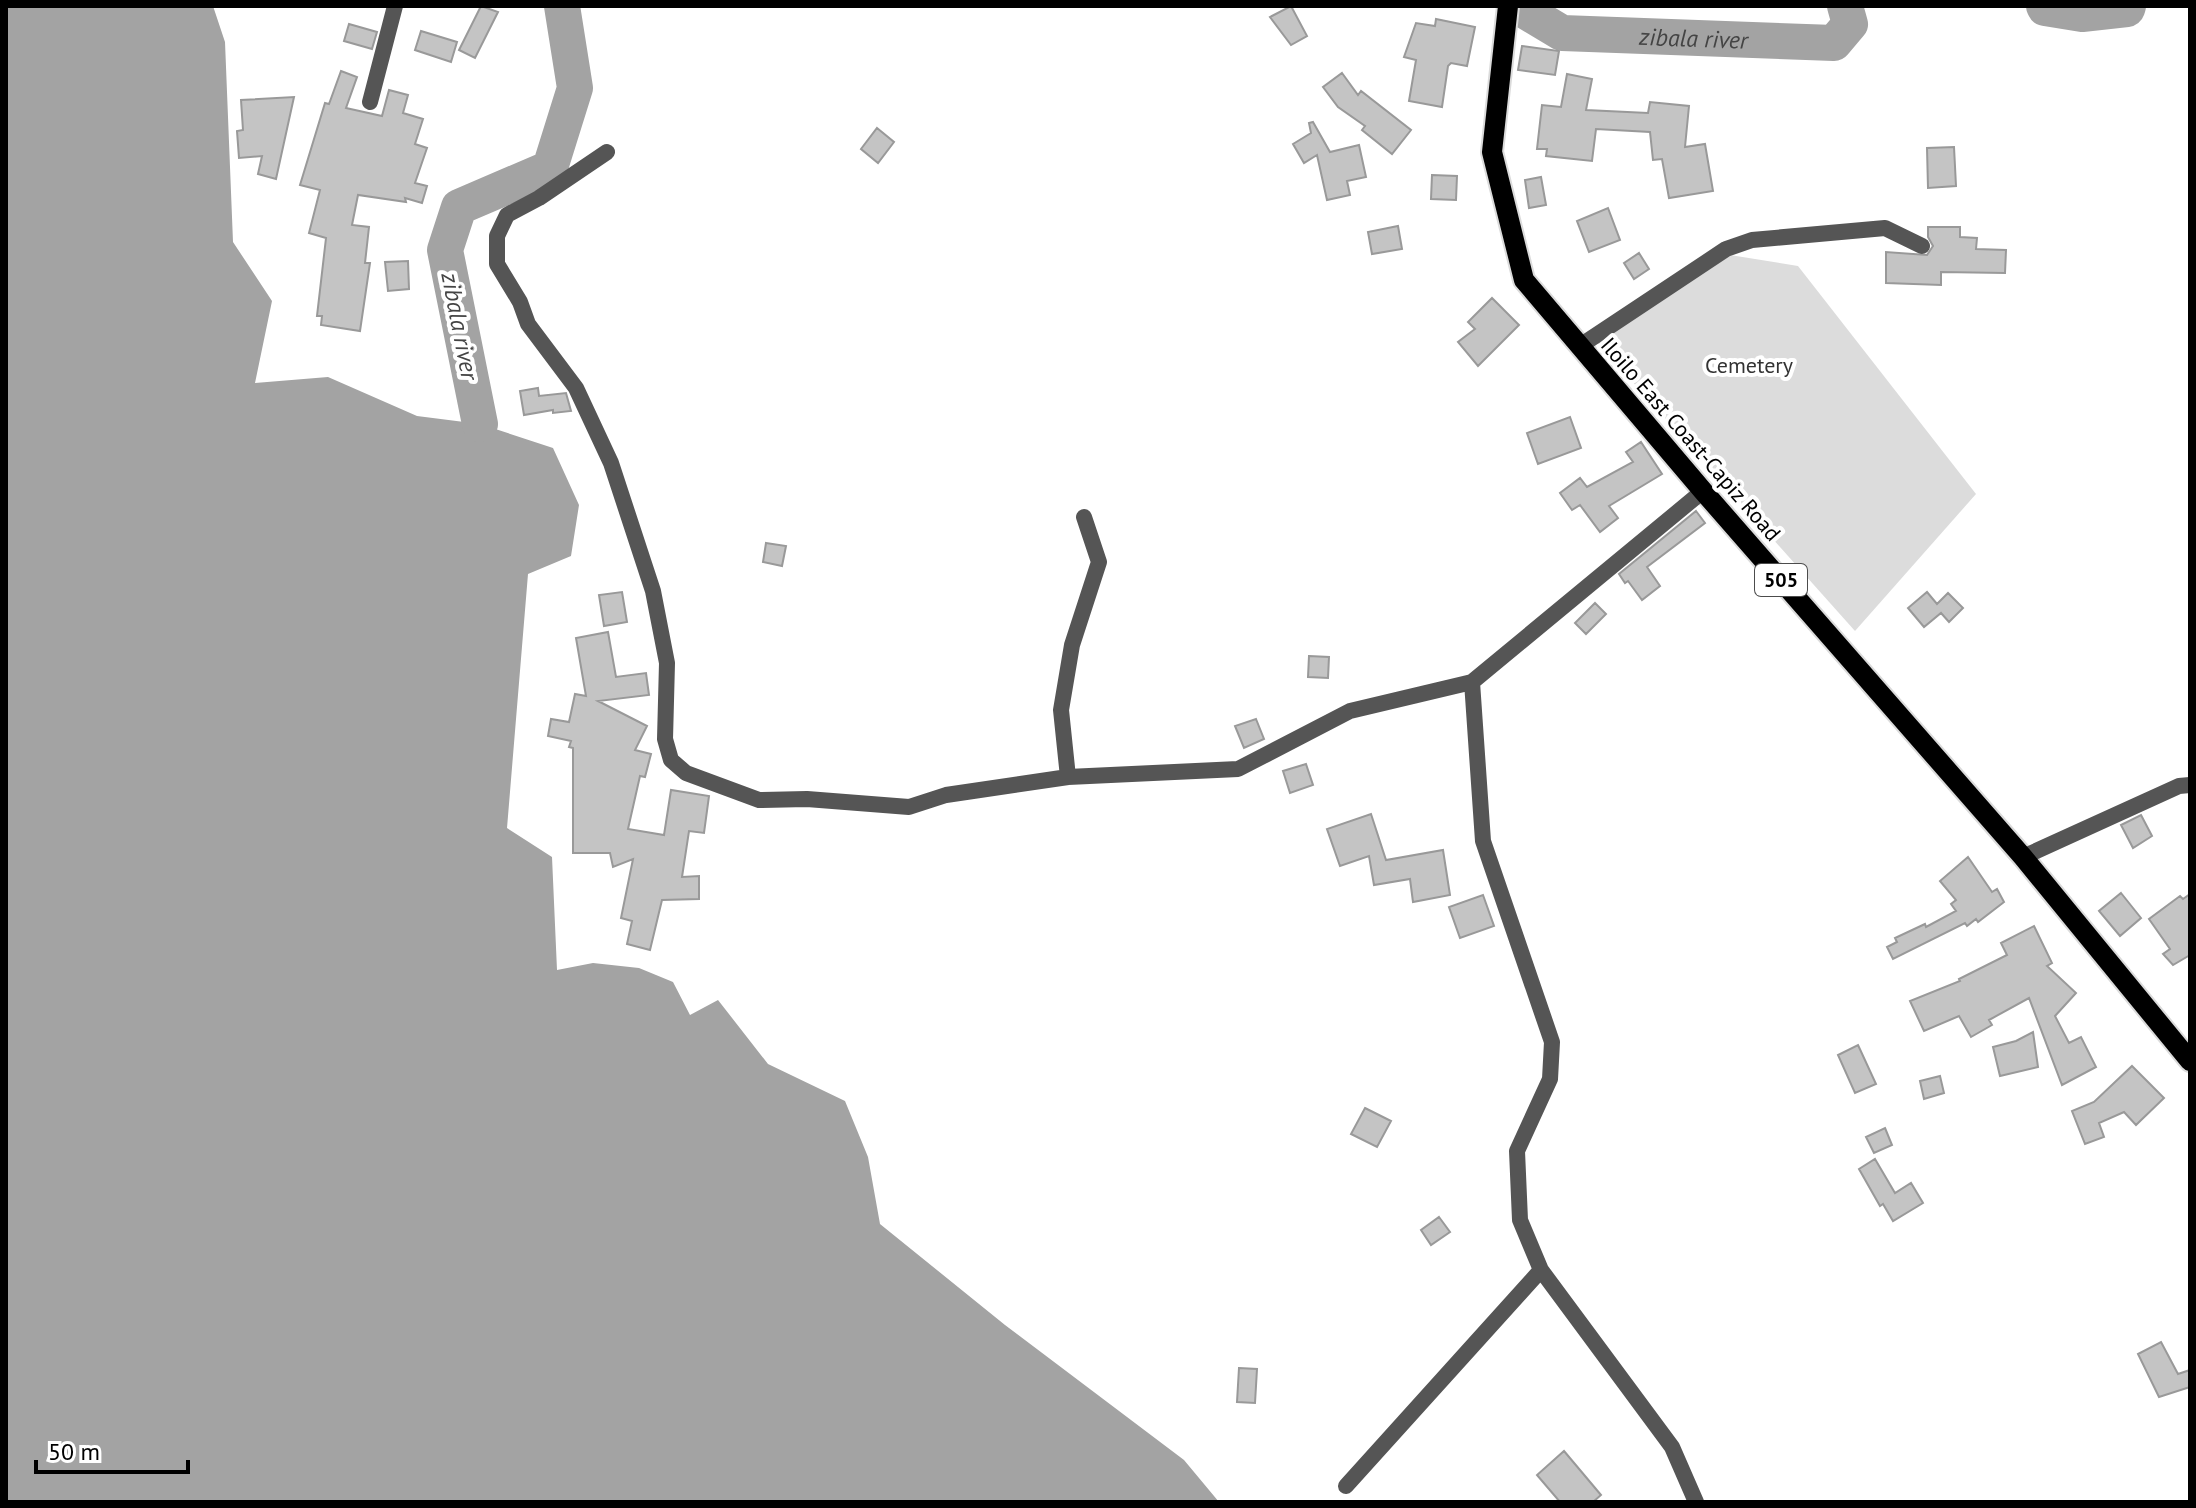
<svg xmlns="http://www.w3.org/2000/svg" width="2196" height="1508" font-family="'PT Sans',sans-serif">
<rect width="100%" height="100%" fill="#fff"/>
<!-- green -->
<path fill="#dcdcdc" d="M 1730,255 L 1798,266 L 1976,494 L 1855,631 L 1597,342 Z"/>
<!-- water -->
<path fill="#a3a3a3" d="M 6,6 L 213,6 L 225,42 L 233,242 L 272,301 L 255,383 L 328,377 L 417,416 L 480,424 L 553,448 L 579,505 L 571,556 L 528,574 L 507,828 L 552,857 L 557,970 L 593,963 L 639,968 L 673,982 L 690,1015 L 718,1000 L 768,1064 L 845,1101 L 868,1157 L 880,1224 L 1005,1325 L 1184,1460 L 1219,1502 L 6,1502 Z"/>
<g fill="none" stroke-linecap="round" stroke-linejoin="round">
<!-- river -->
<g stroke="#a3a3a3" stroke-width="36">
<path id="s1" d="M 1517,6 L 1562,33 L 1834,43 L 1850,24 L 1845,6"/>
<path d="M 2044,6 L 2045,8 L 2082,14 L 2127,9 L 2128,6"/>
<path d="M 480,424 L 445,250 L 459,207 L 550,168 L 575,88 L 562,6"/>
</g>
</g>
<!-- building -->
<path fill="#c4c4c4" stroke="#999" stroke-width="2" d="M 481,6 L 498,12 L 475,58 L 459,50 Z
M 1291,6 L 1307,36 L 1291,45 L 1270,17 Z
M 1436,19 L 1475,27 L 1467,66 L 1451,63 L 1448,66 L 1442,107 L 1409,101 L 1416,60 L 1404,57 L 1416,23 L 1435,26 Z
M 349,24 L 377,32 L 372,49 L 344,41 Z
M 421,31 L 457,42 L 451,62 L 415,50 Z
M 1522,46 L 1559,51 L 1555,75 L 1518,70 Z
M 341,71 L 357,77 L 346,108 L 382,116 L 389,90 L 408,95 L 403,113 L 423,119 L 415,144 L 427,148 L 415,183 L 427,186 L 422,203 L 405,198 L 406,202 L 358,195 L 352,225 L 369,227 L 365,263 L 370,263 L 360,331 L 321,325 L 322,316 L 317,316 L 326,238 L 309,233 L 320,190 L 300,185 L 325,103 L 329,104 Z
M 1342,73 L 1358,95 L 1361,91 L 1411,130 L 1392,154 L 1362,130 L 1365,126 L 1338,107 L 1323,87 Z
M 1567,74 L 1592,79 L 1586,110 L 1648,113 L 1650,102 L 1689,106 L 1685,147 L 1705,144 L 1713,191 L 1669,198 L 1662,159 L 1653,160 L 1650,132 L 1596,129 L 1592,161 L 1546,156 L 1547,149 L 1537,149 L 1542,105 L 1561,107 Z
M 294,97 L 276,179 L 258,174 L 262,156 L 239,158 L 237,131 L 243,130 L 241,100 Z
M 1313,122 L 1330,152 L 1359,145 L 1366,177 L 1347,181 L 1350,195 L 1327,200 L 1317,155 L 1304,163 L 1293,144 L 1311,133 L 1309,123 Z
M 877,128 L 894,142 L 878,163 L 861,149 Z
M 1954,147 L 1956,186 L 1928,188 L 1927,148 Z
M 1432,175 L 1457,176 L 1456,200 L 1431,199 Z
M 1541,177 L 1546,205 L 1529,208 L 1525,180 Z
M 1608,208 L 1620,240 L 1589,252 L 1577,221 Z
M 1398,226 L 1402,249 L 1372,254 L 1368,232 Z
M 1928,227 L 1960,227 L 1960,237 L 1977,238 L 1976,249 L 2006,250 L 2005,273 L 1941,272 L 1941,285 L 1886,283 L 1886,252 L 1927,255 L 1933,246 L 1928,237 Z
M 1639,253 L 1649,269 L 1634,279 L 1624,263 Z
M 408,261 L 409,289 L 388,291 L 385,262 Z
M 1492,298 L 1519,325 L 1478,366 L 1458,342 L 1475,329 L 1468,322 Z
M 538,388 L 539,396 L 566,393 L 571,411 L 553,413 L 553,410 L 524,415 L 520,391 Z
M 1570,417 L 1581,448 L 1538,464 L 1527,433 Z
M 1641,442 L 1662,474 L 1609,506 L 1618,518 L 1600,532 L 1580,505 L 1572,510 L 1560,493 L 1580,478 L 1587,487 L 1633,462 L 1626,452 Z
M 1696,511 L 1705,523 L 1647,567 L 1660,586 L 1642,600 L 1628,581 L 1625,583 L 1619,574 Z
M 766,543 L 786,546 L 782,566 L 763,562 Z
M 622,592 L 627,622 L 604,626 L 599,595 Z
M 1927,592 L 1937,604 L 1948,593 L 1963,608 L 1949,622 L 1941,613 L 1924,627 L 1908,608 Z
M 1595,603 L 1606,614 L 1586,634 L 1575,623 Z
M 608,632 L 616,677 L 646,673 L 649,695 L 598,701 L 647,726 L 635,750 L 651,754 L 645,777 L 640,776 L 628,829 L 664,835 L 671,790 L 709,796 L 704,833 L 689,831 L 682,877 L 699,876 L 699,899 L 662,900 L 650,950 L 627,944 L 632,921 L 621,918 L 633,859 L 613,867 L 610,853 L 573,853 L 573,748 L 569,747 L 571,741 L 548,736 L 551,719 L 569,722 L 575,694 L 586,696 L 576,638 Z
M 1309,656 L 1329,657 L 1328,678 L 1308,677 Z
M 1256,719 L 1264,739 L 1244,748 L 1235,726 Z
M 1306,764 L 1313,785 L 1290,793 L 1283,771 Z
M 1371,814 L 1386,860 L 1443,850 L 1450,895 L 1413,902 L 1410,879 L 1374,885 L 1369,856 L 1340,866 L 1327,829 Z
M 2141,815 L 2152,836 L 2133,848 L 2121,825 Z
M 1968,857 L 1992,892 L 1997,889 L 2004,902 L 1978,922 L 1976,919 L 1967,926 L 1965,923 L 1893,959 L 1887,947 L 1897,942 L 1895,938 L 1925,924 L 1926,927 L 1956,911 L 1951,904 L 1956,900 L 1940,881 Z
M 2121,893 L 2141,918 L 2120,936 L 2099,911 Z
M 2190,894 L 2190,955 L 2173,965 L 2163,954 L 2170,949 L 2149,919 L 2180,896 L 2183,899 Z
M 1483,895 L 1494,926 L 1460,938 L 1449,907 Z
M 2034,926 L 2052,963 L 2047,966 L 2076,993 L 2055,1016 L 2069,1043 L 2081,1037 L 2096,1067 L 2062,1085 L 2029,998 L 1989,1020 L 1992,1025 L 1971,1037 L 1959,1016 L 1924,1031 L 1910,1001 L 1960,981 L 1959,979 L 2007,955 L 2001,943 Z
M 2033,1032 L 2038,1067 L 2000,1076 L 1993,1047 L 2016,1041 Z
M 1858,1045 L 1876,1084 L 1855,1093 L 1838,1055 Z
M 2132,1066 L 2164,1098 L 2136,1125 L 2124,1112 L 2099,1123 L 2104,1137 L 2085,1144 L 2072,1111 L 2094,1102 Z
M 1940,1076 L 1944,1093 L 1924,1099 L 1920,1081 Z
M 1365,1108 L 1391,1121 L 1377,1147 L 1351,1134 Z
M 1885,1128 L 1892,1145 L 1874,1153 L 1866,1137 Z
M 1875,1159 L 1895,1193 L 1911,1183 L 1923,1203 L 1893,1221 L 1883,1204 L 1880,1206 L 1859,1169 Z
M 1439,1217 L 1450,1232 L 1431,1245 L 1421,1230 Z
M 2161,1342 L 2178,1374 L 2190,1370 L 2190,1387 L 2159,1397 L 2138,1354 Z
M 1239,1368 L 1257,1369 L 1255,1403 L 1237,1402 Z
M 1564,1451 L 1601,1495 L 1593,1502 L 1560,1502 L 1537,1475 Z"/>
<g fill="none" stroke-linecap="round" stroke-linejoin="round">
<!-- primary casing -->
<g stroke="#dbdbdb" stroke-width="24">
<path id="primary" d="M 1508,6 L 1492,152 L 1524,280 L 1703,491 L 2023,857 L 2190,1061"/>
</g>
<!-- minor -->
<path stroke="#555" stroke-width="16" d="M 370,102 L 395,6
M 607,152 L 539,198 L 507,215 L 497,236 L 497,264 L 520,302 L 528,324 L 576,388 L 611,463 L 653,591 L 667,663 L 665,739 L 671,760 L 686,773 L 759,800 L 807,799 L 909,807 L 946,795 L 1068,777 L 1238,769 L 1350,711 L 1472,682
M 1580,346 L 1726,249 L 1752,240 L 1885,228 L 1922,246
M 1068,777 L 1061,710 L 1072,645 L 1099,562 L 1084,517
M 1346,1486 L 1541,1270
M 1696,1502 L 1672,1447 L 1541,1270 L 1520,1220 L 1517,1151 L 1550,1079 L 1552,1042 L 1483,841 L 1472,682 L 1703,491"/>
<!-- tertiary -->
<path stroke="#555" stroke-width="16" d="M 2023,857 L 2179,786 L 2190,785"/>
<!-- primary -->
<use href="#primary" stroke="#000" stroke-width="20"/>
</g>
<g text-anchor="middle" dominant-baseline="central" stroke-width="8" stroke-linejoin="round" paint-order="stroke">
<!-- shield labels -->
<rect fill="#fff" stroke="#4c4c4c" stroke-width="2" x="1755" y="564" width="52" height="32" rx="6"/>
<g font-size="20" font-weight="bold" fill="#000">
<text x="1781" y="580">505</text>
</g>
<!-- park labels -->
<g font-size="22" fill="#333" stroke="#fff">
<text x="1749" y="365">Cemetery</text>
</g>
<!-- street labels -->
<g font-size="22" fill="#000" stroke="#fff">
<text transform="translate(1691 439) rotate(49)">Iloilo East Coast-Capiz Road</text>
</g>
<!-- water labels -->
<g font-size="24" font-style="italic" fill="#444" stroke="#fff">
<text stroke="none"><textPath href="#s1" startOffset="184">zibala river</textPath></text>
<text transform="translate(460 326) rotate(79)">zibala river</text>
</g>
</g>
<!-- border -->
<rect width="2196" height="1508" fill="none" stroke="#000000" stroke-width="16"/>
<!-- scale -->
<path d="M36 1460v12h152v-12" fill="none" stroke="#000000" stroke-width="4"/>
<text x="48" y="1460" font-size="24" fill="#000000" stroke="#ffffff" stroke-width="6" paint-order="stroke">50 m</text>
</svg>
